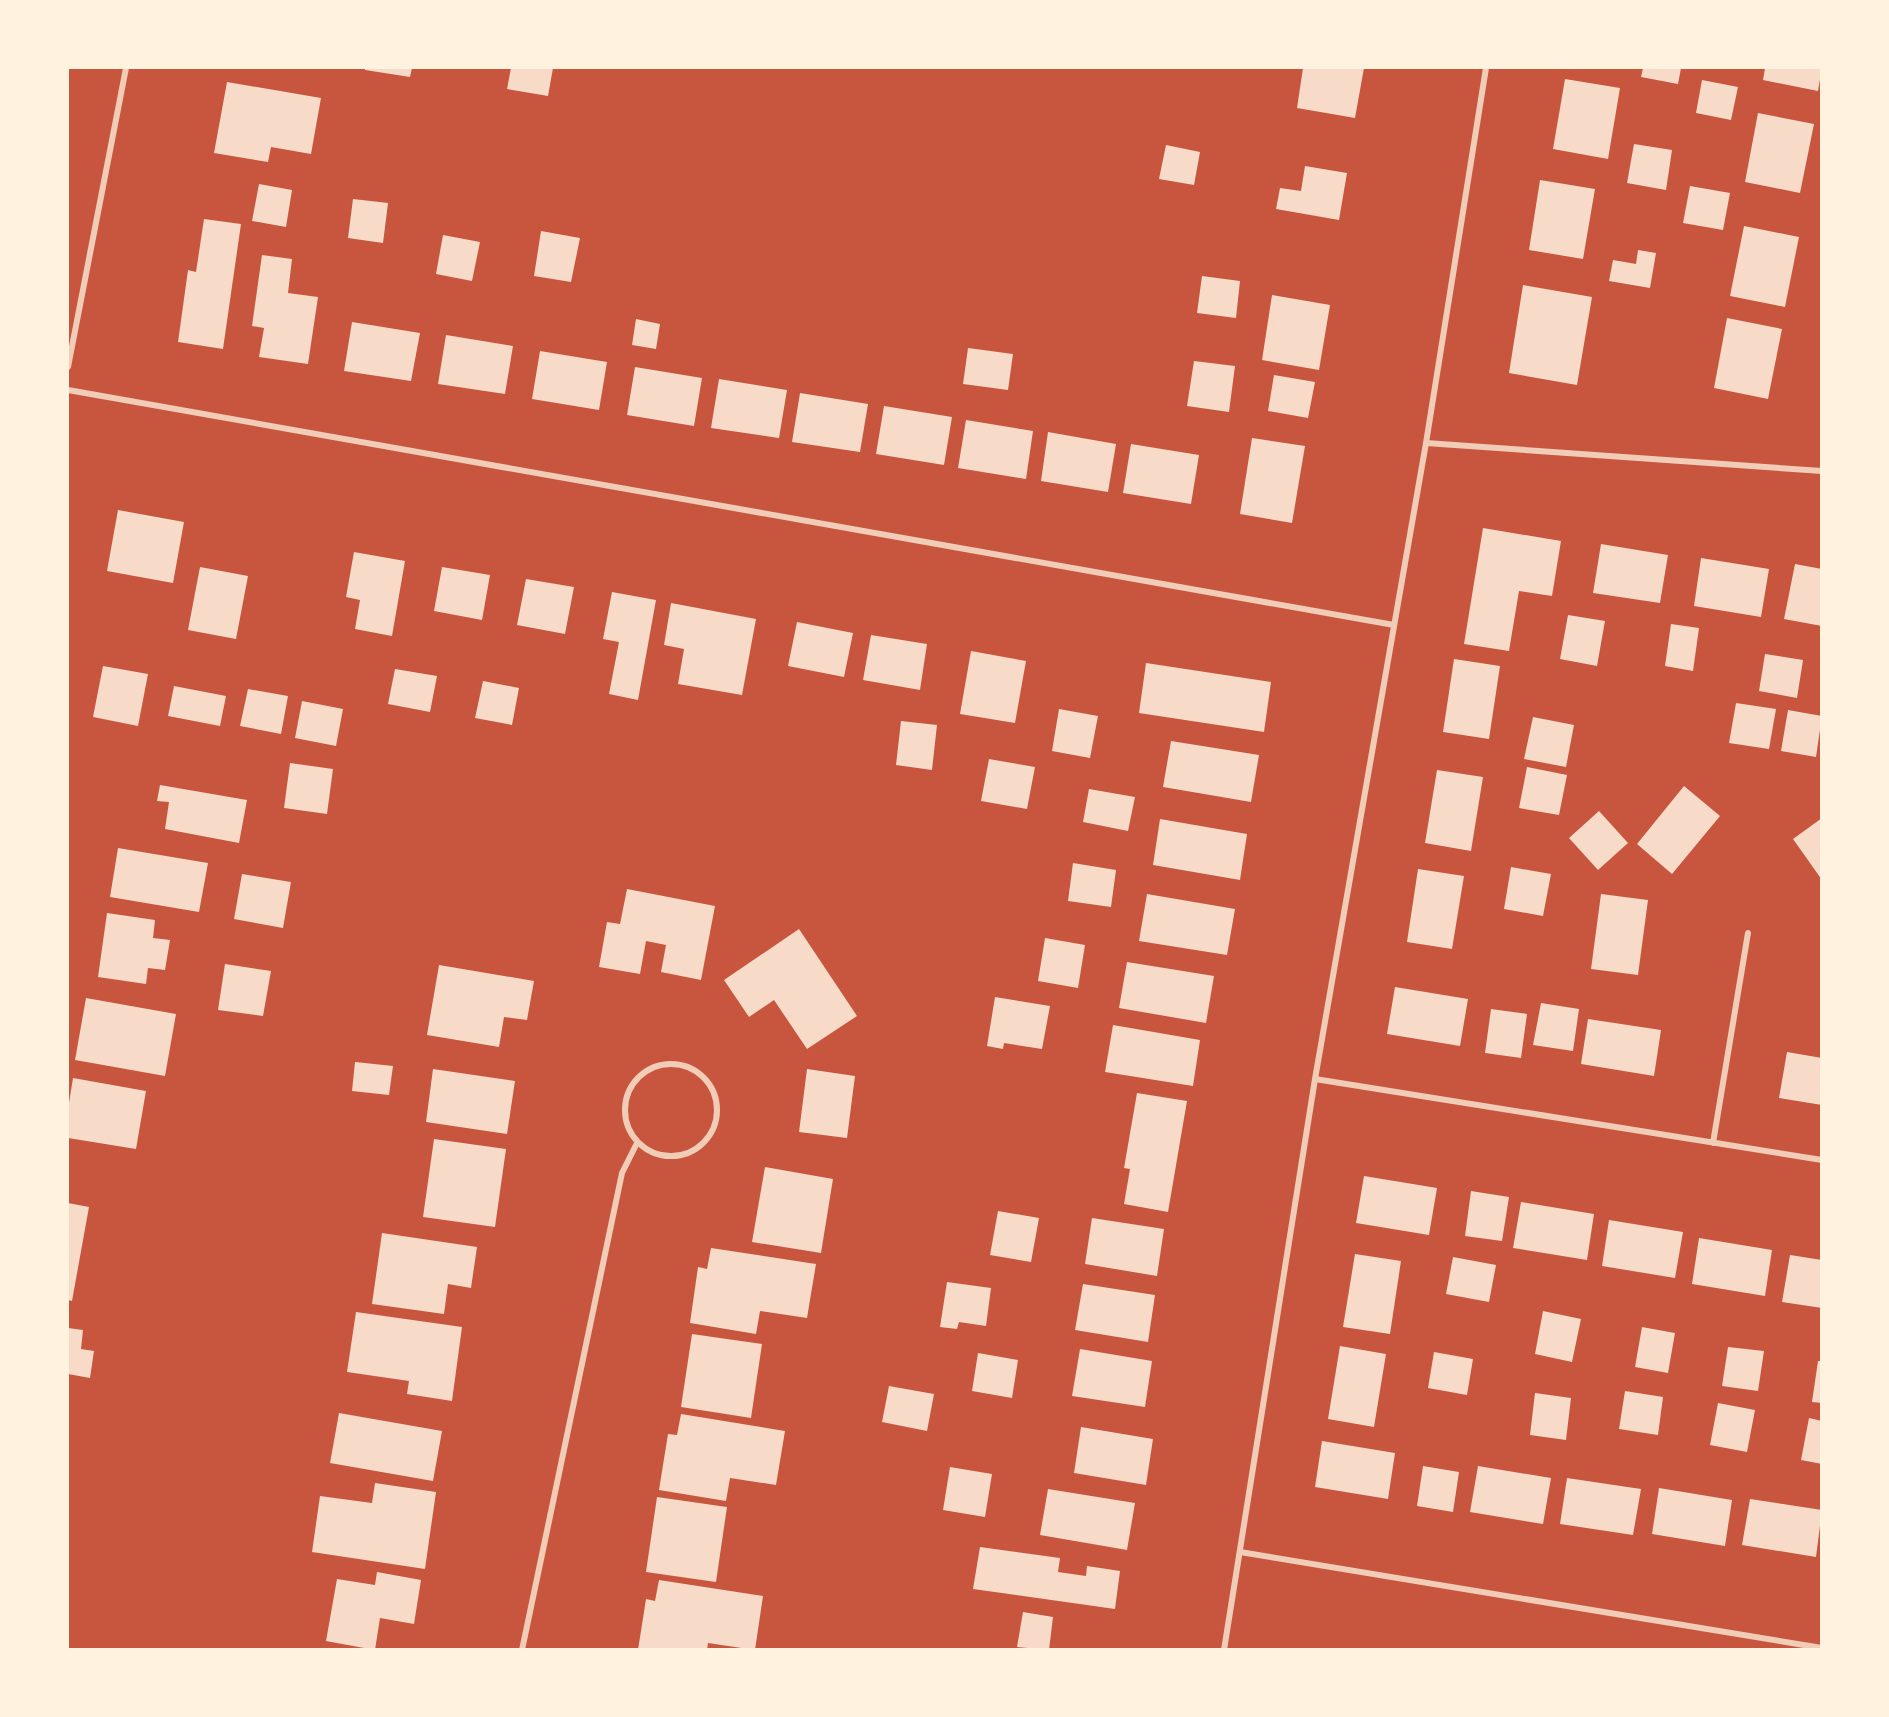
<svg xmlns="http://www.w3.org/2000/svg" width="1889" height="1717" font-family="'Alegreya Sans',sans-serif">
<rect width="100%" height="100%" fill="#c8553d"/>
<!-- building -->
<path fill="#f7dbc8" d="M 365,68 L 412,68 L 410,77 L 365,70 Z
M 511,68 L 553,68 L 548,96 L 507,89 Z
M 1303,68 L 1364,68 L 1355,118 L 1297,108 Z
M 1643,68 L 1681,68 L 1678,84 L 1641,77 Z
M 1765,68 L 1822,68 L 1818,91 L 1763,80 Z
M 1565,79 L 1620,88 L 1608,159 L 1553,149 Z
M 1702,80 L 1738,87 L 1731,120 L 1696,113 Z
M 227,82 L 321,98 L 311,154 L 271,147 L 268,162 L 214,153 Z
M 1758,113 L 1814,124 L 1800,193 L 1745,182 Z
M 1634,144 L 1672,150 L 1666,190 L 1627,183 Z
M 1166,145 L 1200,152 L 1194,185 L 1159,179 Z
M 1305,166 L 1347,173 L 1339,220 L 1276,209 L 1280,188 L 1301,191 Z
M 1540,180 L 1595,189 L 1583,259 L 1529,250 Z
M 259,184 L 292,190 L 286,227 L 252,221 Z
M 1690,186 L 1730,193 L 1723,230 L 1683,223 Z
M 353,199 L 388,203 L 383,243 L 348,238 Z
M 204,219 L 241,224 L 223,349 L 178,342 L 188,270 L 196,272 Z
M 1744,226 L 1799,237 L 1785,307 L 1730,296 Z
M 541,231 L 580,238 L 571,282 L 534,276 Z
M 443,235 L 480,242 L 472,281 L 436,274 Z
M 1638,250 L 1656,253 L 1650,288 L 1609,281 L 1613,260 L 1636,264 Z
M 262,255 L 292,259 L 288,293 L 318,297 L 308,364 L 259,357 L 264,328 L 252,326 Z
M 1202,276 L 1240,281 L 1236,318 L 1197,313 Z
M 1523,285 L 1592,297 L 1577,385 L 1509,373 Z
M 1272,295 L 1330,305 L 1319,370 L 1262,360 Z
M 1727,318 L 1782,329 L 1768,399 L 1714,388 Z
M 636,319 L 660,324 L 656,349 L 632,345 Z
M 352,322 L 420,333 L 411,381 L 344,371 Z
M 446,335 L 513,346 L 505,394 L 438,384 Z
M 968,348 L 1013,354 L 1008,390 L 963,384 Z
M 540,351 L 607,362 L 599,410 L 532,399 Z
M 1194,361 L 1235,366 L 1229,412 L 1187,406 Z
M 635,367 L 702,378 L 694,426 L 627,415 Z
M 1274,375 L 1315,382 L 1308,418 L 1268,411 Z
M 719,379 L 787,390 L 779,438 L 711,428 Z
M 800,393 L 868,404 L 860,452 L 792,442 Z
M 884,406 L 952,417 L 944,465 L 876,454 Z
M 966,420 L 1033,431 L 1026,479 L 958,468 Z
M 1048,432 L 1116,444 L 1108,492 L 1041,481 Z
M 1252,438 L 1305,446 L 1292,523 L 1240,514 Z
M 1131,444 L 1199,455 L 1191,504 L 1123,493 Z
M 118,510 L 184,522 L 173,583 L 107,571 Z
M 1483,528 L 1561,541 L 1552,596 L 1519,591 L 1509,651 L 1464,644 Z
M 1601,544 L 1668,555 L 1660,603 L 1593,593 Z
M 354,552 L 405,561 L 392,636 L 355,629 L 360,600 L 346,597 Z
M 1701,558 L 1769,569 L 1761,617 L 1694,606 Z
M 1795,564 L 1822,569 L 1822,626 L 1784,619 Z
M 200,567 L 248,576 L 236,639 L 188,630 Z
M 442,567 L 490,575 L 482,620 L 434,611 Z
M 526,579 L 574,587 L 565,634 L 517,625 Z
M 612,592 L 656,600 L 638,700 L 609,694 L 619,642 L 603,639 Z
M 671,603 L 756,619 L 742,695 L 678,684 L 684,649 L 664,645 Z
M 1568,615 L 1605,621 L 1597,666 L 1560,659 Z
M 797,622 L 853,633 L 844,677 L 788,666 Z
M 1671,624 L 1699,628 L 1693,671 L 1665,666 Z
M 871,635 L 927,644 L 920,690 L 863,680 Z
M 971,651 L 1026,661 L 1015,723 L 960,714 Z
M 1765,654 L 1803,660 L 1797,698 L 1759,691 Z
M 1454,659 L 1500,666 L 1489,739 L 1443,732 Z
M 1146,663 L 1271,682 L 1264,732 L 1139,713 Z
M 103,666 L 148,674 L 138,726 L 93,717 Z
M 395,669 L 437,676 L 430,712 L 388,704 Z
M 483,681 L 519,688 L 512,725 L 475,718 Z
M 174,686 L 226,696 L 220,726 L 168,716 Z
M 248,689 L 288,696 L 281,734 L 240,726 Z
M 302,701 L 343,709 L 336,746 L 295,738 Z
M 1736,703 L 1776,709 L 1769,749 L 1729,743 Z
M 1059,709 L 1098,716 L 1090,758 L 1052,751 Z
M 1788,710 L 1822,716 L 1816,757 L 1781,751 Z
M 1533,717 L 1574,725 L 1566,767 L 1524,759 Z
M 901,721 L 937,725 L 932,770 L 896,765 Z
M 1171,741 L 1259,755 L 1251,802 L 1163,787 Z
M 989,759 L 1035,767 L 1027,809 L 981,801 Z
M 290,763 L 333,769 L 327,814 L 284,808 Z
M 1527,767 L 1567,775 L 1559,815 L 1519,808 Z
M 1437,770 L 1483,777 L 1471,851 L 1425,843 Z
M 160,785 L 247,800 L 239,843 L 165,829 L 169,802 L 157,801 Z
M 1684,786 L 1720,816 L 1672,874 L 1637,844 Z
M 1089,789 L 1135,797 L 1128,831 L 1083,822 Z
M 1599,811 L 1628,843 L 1598,870 L 1569,838 Z
M 1822,818 L 1822,880 L 1793,839 Z
M 1160,819 L 1247,834 L 1240,880 L 1153,865 Z
M 118,848 L 208,863 L 199,912 L 110,897 Z
M 1073,863 L 1116,870 L 1111,907 L 1068,901 Z
M 1511,867 L 1551,874 L 1543,916 L 1504,909 Z
M 1418,869 L 1464,876 L 1452,949 L 1407,942 Z
M 242,874 L 291,882 L 283,928 L 234,919 Z
M 627,889 L 715,906 L 701,980 L 661,972 L 666,945 L 646,941 L 640,974 L 599,967 L 607,922 L 620,924 Z
M 1147,894 L 1235,909 L 1227,955 L 1139,941 Z
M 1601,894 L 1648,900 L 1638,975 L 1591,969 Z
M 107,913 L 155,920 L 153,938 L 170,940 L 165,970 L 148,968 L 146,984 L 98,977 Z
M 799,929 L 857,1016 L 807,1049 L 774,1000 L 749,1017 L 724,980 Z
M 1045,938 L 1085,945 L 1078,988 L 1038,981 Z
M 1127,962 L 1214,976 L 1206,1023 L 1119,1008 Z
M 225,964 L 271,971 L 263,1016 L 218,1010 Z
M 439,965 L 534,981 L 527,1020 L 504,1017 L 499,1047 L 427,1035 Z
M 1395,987 L 1468,999 L 1460,1046 L 1387,1034 Z
M 995,997 L 1050,1006 L 1042,1049 L 1004,1043 L 1003,1049 L 987,1046 Z
M 86,998 L 176,1014 L 165,1076 L 75,1060 Z
M 1541,1003 L 1579,1009 L 1573,1051 L 1533,1045 Z
M 1491,1009 L 1527,1014 L 1521,1058 L 1485,1053 Z
M 1588,1019 L 1661,1030 L 1654,1076 L 1581,1064 Z
M 1113,1025 L 1200,1040 L 1193,1086 L 1105,1072 Z
M 1787,1052 L 1822,1058 L 1822,1105 L 1779,1098 Z
M 355,1062 L 393,1066 L 389,1095 L 352,1091 Z
M 433,1069 L 515,1081 L 507,1134 L 426,1122 Z
M 807,1069 L 855,1076 L 847,1138 L 799,1132 Z
M 73,1078 L 146,1091 L 136,1149 L 68,1138 L 68,1109 Z
M 1137,1093 L 1187,1101 L 1168,1212 L 1124,1204 L 1130,1169 L 1124,1168 Z
M 434,1139 L 506,1149 L 495,1227 L 423,1217 Z
M 765,1167 L 833,1179 L 821,1253 L 752,1242 Z
M 1364,1176 L 1437,1188 L 1429,1235 L 1356,1223 Z
M 1471,1191 L 1509,1197 L 1502,1241 L 1465,1236 Z
M 1521,1202 L 1594,1214 L 1587,1260 L 1513,1248 Z
M 68,1203 L 89,1207 L 72,1301 L 68,1300 Z
M 998,1211 L 1039,1218 L 1031,1262 L 990,1255 Z
M 1092,1218 L 1164,1229 L 1157,1276 L 1085,1264 Z
M 1609,1220 L 1683,1232 L 1675,1278 L 1602,1266 Z
M 382,1233 L 477,1247 L 471,1288 L 448,1284 L 444,1314 L 372,1304 Z
M 1699,1238 L 1772,1250 L 1765,1296 L 1692,1284 Z
M 711,1248 L 816,1264 L 807,1318 L 760,1311 L 756,1334 L 690,1323 L 698,1267 L 707,1269 Z
M 1355,1254 L 1401,1261 L 1390,1334 L 1343,1327 Z
M 1790,1255 L 1822,1260 L 1822,1308 L 1782,1302 Z
M 1453,1257 L 1496,1265 L 1489,1302 L 1446,1294 Z
M 947,1282 L 991,1288 L 986,1326 L 959,1322 L 957,1329 L 940,1327 Z
M 1083,1284 L 1155,1295 L 1148,1342 L 1075,1330 Z
M 1543,1311 L 1581,1319 L 1572,1362 L 1535,1354 Z
M 356,1312 L 462,1327 L 452,1401 L 407,1394 L 409,1381 L 347,1372 Z
M 1642,1327 L 1675,1333 L 1668,1373 L 1635,1367 Z
M 68,1328 L 83,1330 L 81,1349 L 94,1351 L 90,1378 L 68,1374 Z
M 692,1334 L 762,1344 L 751,1418 L 681,1407 Z
M 1340,1346 L 1386,1354 L 1374,1427 L 1328,1419 Z
M 1728,1347 L 1764,1351 L 1758,1391 L 1722,1386 Z
M 1080,1349 L 1152,1361 L 1145,1407 L 1072,1396 Z
M 1434,1352 L 1473,1359 L 1467,1395 L 1428,1388 Z
M 978,1353 L 1018,1360 L 1012,1398 L 972,1391 Z
M 1818,1361 L 1822,1361 L 1822,1403 L 1812,1402 Z
M 889,1386 L 934,1394 L 927,1431 L 882,1422 Z
M 1625,1391 L 1663,1397 L 1658,1435 L 1619,1429 Z
M 1535,1393 L 1571,1398 L 1566,1440 L 1530,1435 Z
M 1718,1403 L 1755,1410 L 1747,1452 L 1710,1445 Z
M 339,1413 L 442,1431 L 433,1481 L 330,1463 Z
M 681,1414 L 785,1431 L 776,1485 L 730,1478 L 726,1501 L 659,1490 L 668,1434 L 677,1435 Z
M 1809,1418 L 1822,1421 L 1822,1464 L 1801,1460 Z
M 1081,1427 L 1153,1439 L 1146,1485 L 1074,1473 Z
M 1322,1441 L 1395,1453 L 1388,1499 L 1315,1487 Z
M 1423,1466 L 1459,1472 L 1453,1512 L 1417,1506 Z
M 1478,1466 L 1551,1478 L 1543,1524 L 1470,1512 Z
M 950,1467 L 992,1474 L 985,1517 L 943,1510 Z
M 1567,1478 L 1641,1489 L 1633,1535 L 1560,1524 Z
M 375,1483 L 436,1492 L 425,1569 L 312,1552 L 320,1496 L 372,1503 Z
M 1659,1488 L 1732,1500 L 1725,1546 L 1652,1534 Z
M 1048,1489 L 1135,1503 L 1127,1550 L 1040,1535 Z
M 657,1497 L 727,1507 L 716,1582 L 646,1572 Z
M 1750,1499 L 1822,1510 L 1816,1557 L 1742,1545 Z
M 980,1547 L 1060,1558 L 1058,1572 L 1086,1576 L 1087,1566 L 1120,1571 L 1115,1609 L 973,1589 Z
M 377,1572 L 421,1580 L 414,1624 L 380,1618 L 375,1650 L 326,1641 L 337,1579 L 375,1585 Z
M 659,1580 L 763,1596 L 755,1650 L 708,1643 L 707,1650 L 638,1650 L 646,1599 L 655,1601 Z
M 1023,1612 L 1053,1617 L 1049,1650 L 1017,1647 Z"/>
<g fill="none" stroke-linecap="round" stroke-linejoin="round">
<!-- minor -->
<path stroke="#f1ccb7" stroke-width="6" d="M 68,367 L 126,68
M 68,390 L 1394,625
M 1426,443 L 1822,471
M625 1110a46 46 0 1 1 92 0a46 46 0 1 1-92 0Z
M 1315,1079 L 1822,1160
M 1713,1143 L 1748,933
M 1240,1552 L 1822,1648
M 522,1650 L 622,1173 L 637,1143
M 1224,1650 L 1315,1079 L 1426,443 L 1486,68"/>
</g>
<!-- border -->
<rect width="1889" height="1717" fill="none" stroke="#fff3e0" stroke-width="138"/>
</svg>
